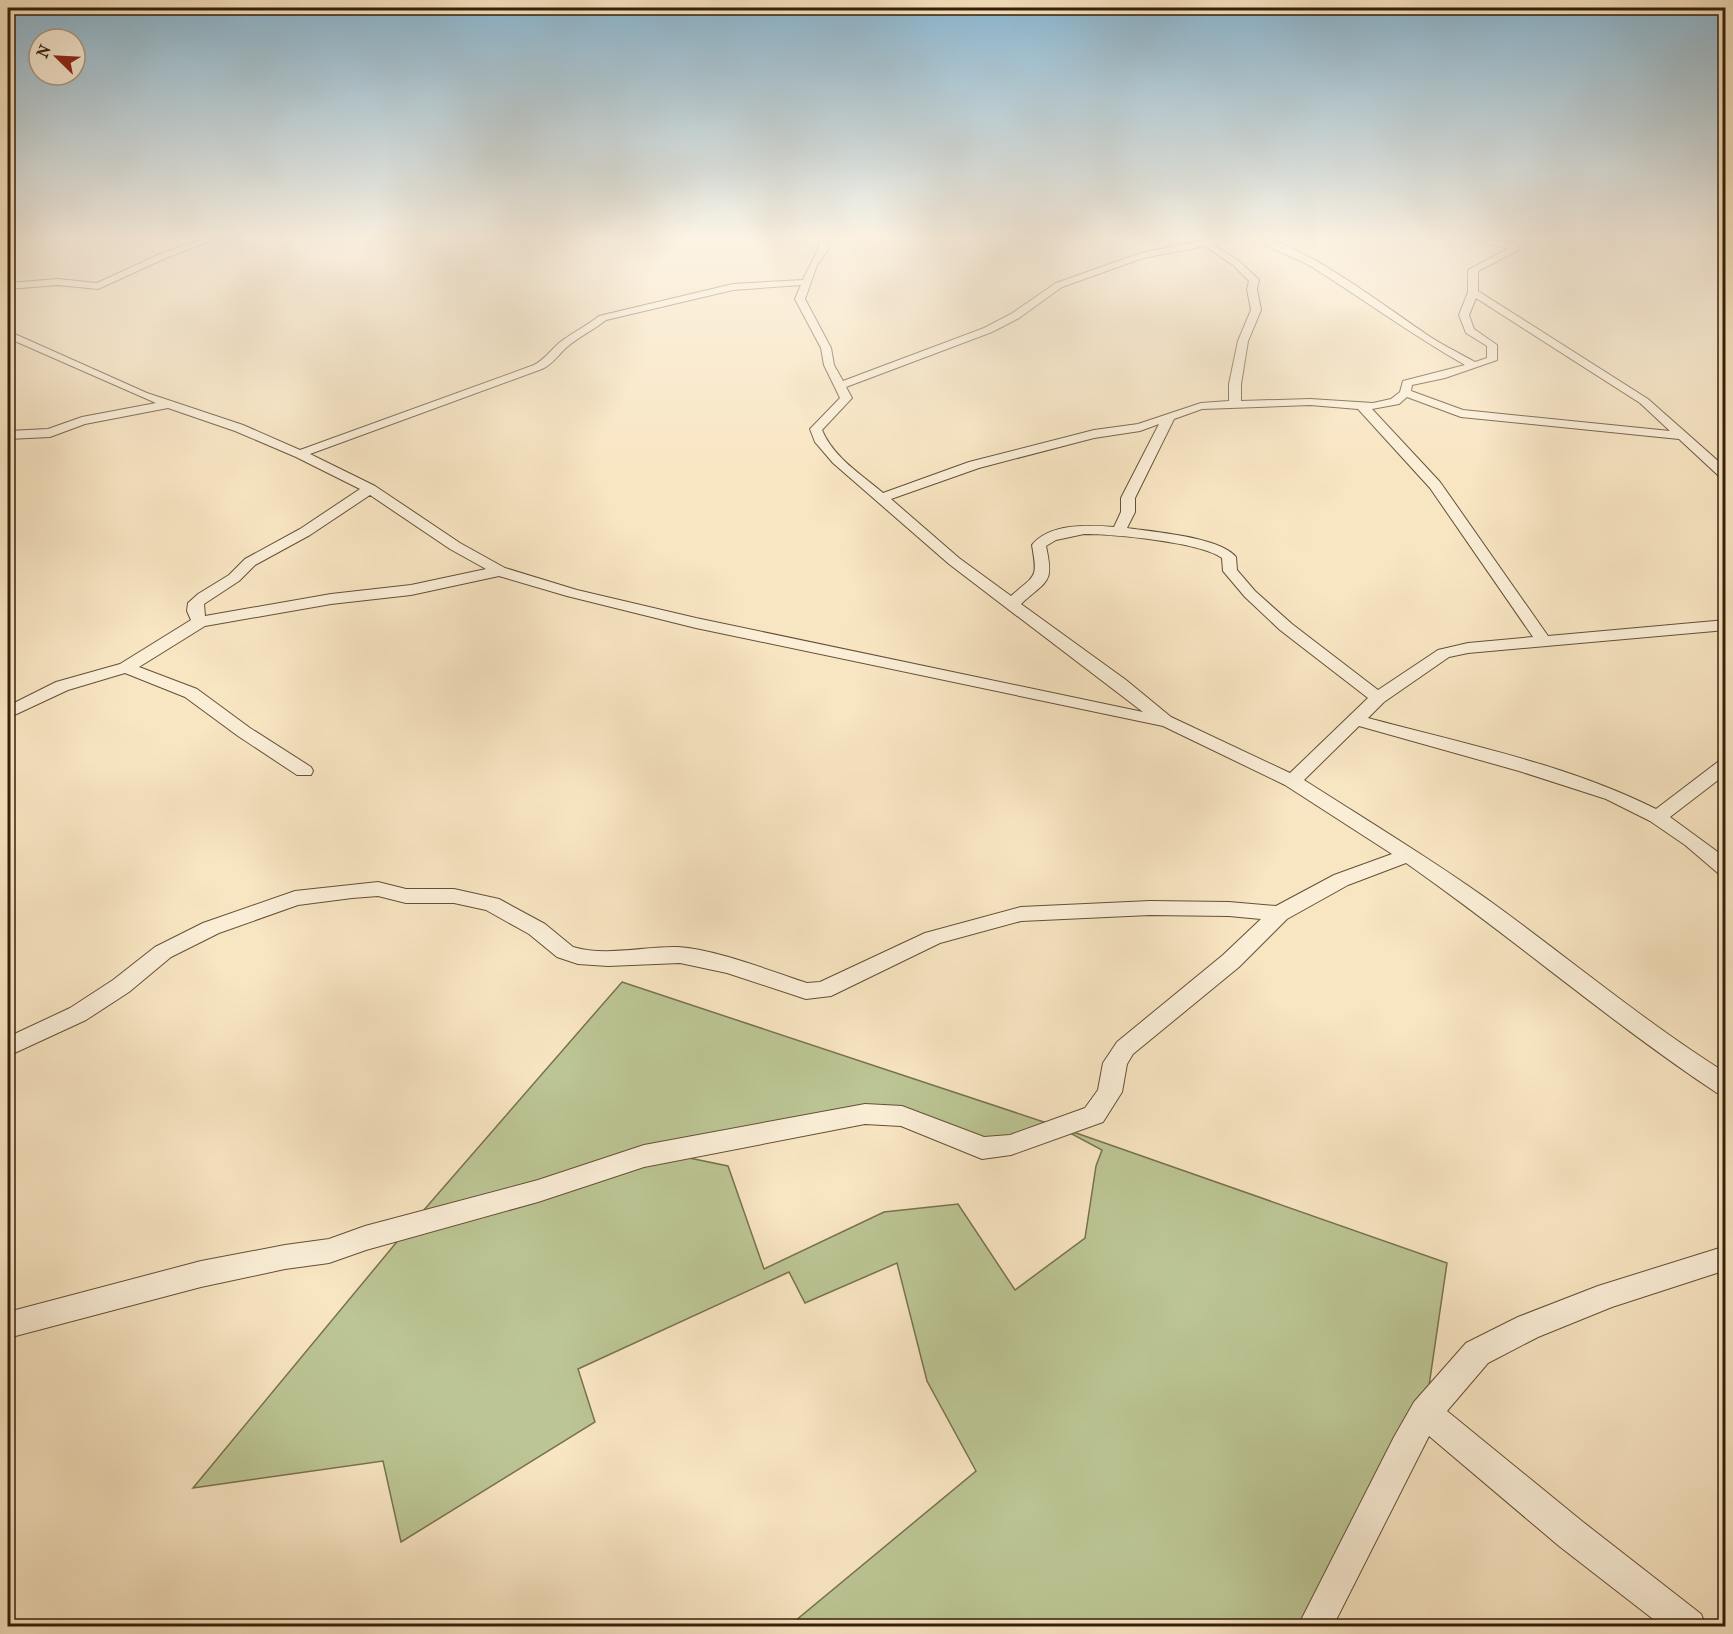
<svg xmlns="http://www.w3.org/2000/svg" width="1733" height="1634" font-family="'IM FELL French Canon',serif">
<rect width="100%" height="100%" fill="#f8e5c2"/>
<filter id="stains"><feTurbulence type="fractalNoise" baseFrequency=".00333" numOctaves="4"/><feColorMatrix values="0 0 0 0 .2 0 0 0 0 .09 0 0 0 0 .02 0 0 0 .5 -.17"/></filter>
<radialGradient id="worn" r=".72"><stop offset=".6" stop-color="#630" stop-opacity="0"/><stop offset="1" stop-color="#630" stop-opacity=".3"/></radialGradient>
<!-- green -->
<path fill="#bcc594" stroke="#78724e" stroke-width="1.5" fill-rule="evenodd" d="M 622,982 L 1059,1127 L 1447,1263 L 1425,1413 L 1315,1626 L 789,1626 L 976,1471 L 927,1381 L 897,1263 L 805,1303 L 789,1272 L 578,1369 L 595,1422 L 401,1542 L 383,1461 L 193,1488 L 410,1226 ZM 902,1116 L 1011,1145 L 1059,1127 L 1102,1150 L 1096,1166 L 1085,1238 L 1015,1290 L 958,1204 L 884,1212 L 764,1269 L 728,1166 L 665,1153 Z"/>
<g fill="none" stroke-linecap="round" stroke-linejoin="round">
<!-- minor casing -->
<g stroke="#655036" stroke-width="2">
<path id="minor" d="M 208,237 L 220,237 L 166,258 L 98,289 L 58,285 L 8,289 L 8,283 L 58,279 L 97,283 L 160,254 Z
M 820,237 L 828,237 L 828,250 L 817,265 L 805,299 L 831,348 L 834,365 L 843,381 L 984,328 L 1011,314 L 1056,283 L 1141,253 L 1205,240 L 1245,237 L 1214,245 L 1239,261 L 1259,280 L 1257,289 L 1261,310 L 1248,341 L 1241,384 L 1241,401 L 1310,399 L 1373,403 L 1391,399 L 1400,392 L 1403,381 L 1465,365 C 1412,335 1363,299 1312,267 C 1294,256 1269,250 1254,237 C 1295,237 1390,310 1426,334 C 1442,345 1459,353 1475,362 L 1487,358 L 1487,346 L 1466,333 L 1459,315 L 1468,292 L 1468,270 L 1508,249 L 1466,237 L 1480,237 L 1519,246 L 1519,250 L 1478,271 L 1478,291 L 1648,399 L 1726,468 L 1726,479 L 1721,478 L 1679,439 L 1461,417 L 1407,397 L 1399,404 L 1372,409 L 1440,482 L 1548,636 L 1726,620 L 1726,630 L 1468,653 L 1449,657 L 1384,702 L 1368,718 C 1464,744 1566,764 1656,809 L 1719,761 L 1726,760 L 1726,774 L 1670,817 L 1726,858 L 1726,875 L 1719,874 L 1685,845 L 1650,821 L 1606,799 L 1519,771 L 1359,726 L 1304,780 C 1368,821 1433,860 1494,904 C 1571,960 1645,1022 1726,1073 L 1726,1095 L 1717,1093 C 1610,1022 1512,937 1406,863 L 1348,885 L 1287,919 L 1239,967 L 1133,1054 L 1127,1064 L 1122,1092 L 1103,1122 L 1011,1155 L 982,1159 L 901,1126 L 865,1124 L 644,1167 L 538,1202 L 366,1250 L 329,1263 L 285,1269 L 201,1287 L 8,1338 L 8,1312 L 201,1261 L 285,1245 L 329,1239 L 365,1226 L 538,1180 L 644,1145 L 865,1104 L 902,1106 L 984,1137 L 1010,1135 L 1085,1108 L 1098,1090 L 1103,1063 L 1117,1042 L 1223,955 L 1261,919 L 1229,916 L 1150,915 L 1021,921 L 940,943 L 831,996 L 806,999 L 727,973 L 680,963 L 608,966 L 578,964 L 557,957 L 529,934 L 486,910 L 454,903 L 406,903 L 378,896 L 352,898 L 298,905 L 219,933 L 171,957 L 129,992 L 86,1020 L 8,1056 L 8,1037 L 70,1008 L 113,980 L 155,947 L 203,923 L 295,891 L 378,882 L 406,889 L 454,889 L 499,899 L 545,924 L 573,947 C 606,957 644,946 678,947 C 715,949 770,971 807,983 L 820,982 L 925,933 L 1021,907 L 1150,901 L 1229,902 L 1276,906 L 1334,875 L 1392,854 L 1285,785 L 1163,726 L 696,628 L 567,596 L 499,576 L 411,595 L 331,604 L 205,626 L 139,667 L 197,689 L 250,728 L 311,767 L 313,771 L 311,775 L 297,775 L 238,736 L 185,697 L 125,673 L 68,690 L 8,718 L 8,706 L 56,682 L 120,664 L 191,620 L 187,611 L 188,603 L 198,594 L 229,575 L 245,559 L 300,529 L 360,489 L 296,457 L 235,431 L 168,408 L 85,424 L 50,437 L 8,439 L 8,431 L 48,429 L 82,417 L 156,403 L 8,338 L 8,331 L 147,393 L 243,425 L 300,450 L 534,365 C 545,359 550,351 559,343 C 571,333 587,326 599,316 L 733,284 L 803,280 C 809,264 820,253 820,237 ZM 1205,246 L 1233,265 L 1249,281 L 1247,289 L 1251,310 L 1238,341 L 1229,384 L 1229,401 L 1201,403 L 1138,424 L 1094,430 L 969,462 L 883,493 C 862,475 833,457 822,430 L 852,398 L 846,387 L 992,332 L 1019,318 L 1062,287 L 1143,258 ZM 801,285 L 795,299 L 821,348 L 824,365 L 840,398 L 810,429 L 815,442 L 833,463 L 949,564 L 1143,712 L 696,618 L 577,590 L 505,568 L 460,543 L 375,486 L 310,454 L 542,369 C 553,364 558,355 567,347 C 578,337 594,330 606,320 L 733,290 ZM 1476,298 L 1640,403 L 1670,431 L 1463,410 L 1411,391 L 1412,385 L 1445,378 L 1497,360 L 1497,345 L 1474,329 L 1469,315 ZM 1310,405 L 1358,409 L 1430,488 L 1533,637 L 1468,643 L 1438,650 L 1378,690 L 1292,624 L 1255,591 L 1237,570 L 1236,557 C 1220,537 1153,532 1127,528 L 1135,512 L 1135,498 L 1174,419 L 1202,409 ZM 1159,424 L 1121,498 L 1121,512 L 1114,527 C 1088,525 1050,523 1032,545 C 1038,579 1036,574 1011,596 L 959,558 L 891,499 L 979,468 L 1094,438 L 1140,431 ZM 370,495 L 450,549 L 486,569 L 411,585 L 331,594 L 205,616 L 204,604 L 239,581 L 255,565 L 310,535 ZM 1084,534 C 1112,534 1201,542 1222,558 L 1223,571 L 1245,597 L 1280,630 L 1368,698 L 1290,773 L 1171,717 L 1126,680 L 1021,604 C 1048,579 1054,584 1046,546 L 1056,540 Z
M 1726,1246 L 1726,1270 L 1612,1307 L 1538,1337 L 1488,1363 L 1447,1411 L 1583,1522 L 1701,1614 L 1706,1626 L 1662,1626 L 1559,1546 L 1429,1436 L 1333,1626 L 1298,1626 L 1394,1437 L 1414,1402 L 1466,1343 L 1518,1317 L 1598,1286 Z"/>
</g>
<!-- minor -->
<use href="#minor" fill="#faeed7" fill-rule="evenodd"/>
</g>
<!-- sky -->
<linearGradient id="sky" x2="0" y2="1"><stop stop-color="#8ab8d4"/><stop offset="0.51" stop-color="#fcf3e4"/><stop offset="1" stop-color="#fcf3e4" stop-opacity="0"/></linearGradient>
<rect width="1733" height="466" fill="url(#sky)"/>
<!-- margin -->
<rect width="1733" height="1634" fill="none" stroke="#f8e5c2" stroke-width="30"/>
<rect x="9" y="9" width="1715" height="1616" fill="none" stroke="#341f08" stroke-width="3"/>
<rect x="15" y="15" width="1703" height="1604" fill="none" stroke="#341f08" stroke-width="1.5"/>
<!-- north arrow -->
<g transform="translate(57 57) rotate(294)"><circle r="28" fill="#faeed7" stroke="#ab9b84" stroke-width="1.5"/>
<path d="M0-4.5L10 22L0 15L-10 22Z" fill="#8f2418"/>
<text y="-9" font-size="16" font-weight="bold" text-anchor="middle" fill="#341f08">N</text>
</g>
<rect width="100%" height="100%" filter="url(#stains)"/>
<rect width="100%" height="100%" fill="url(#worn)"/>
</svg>
